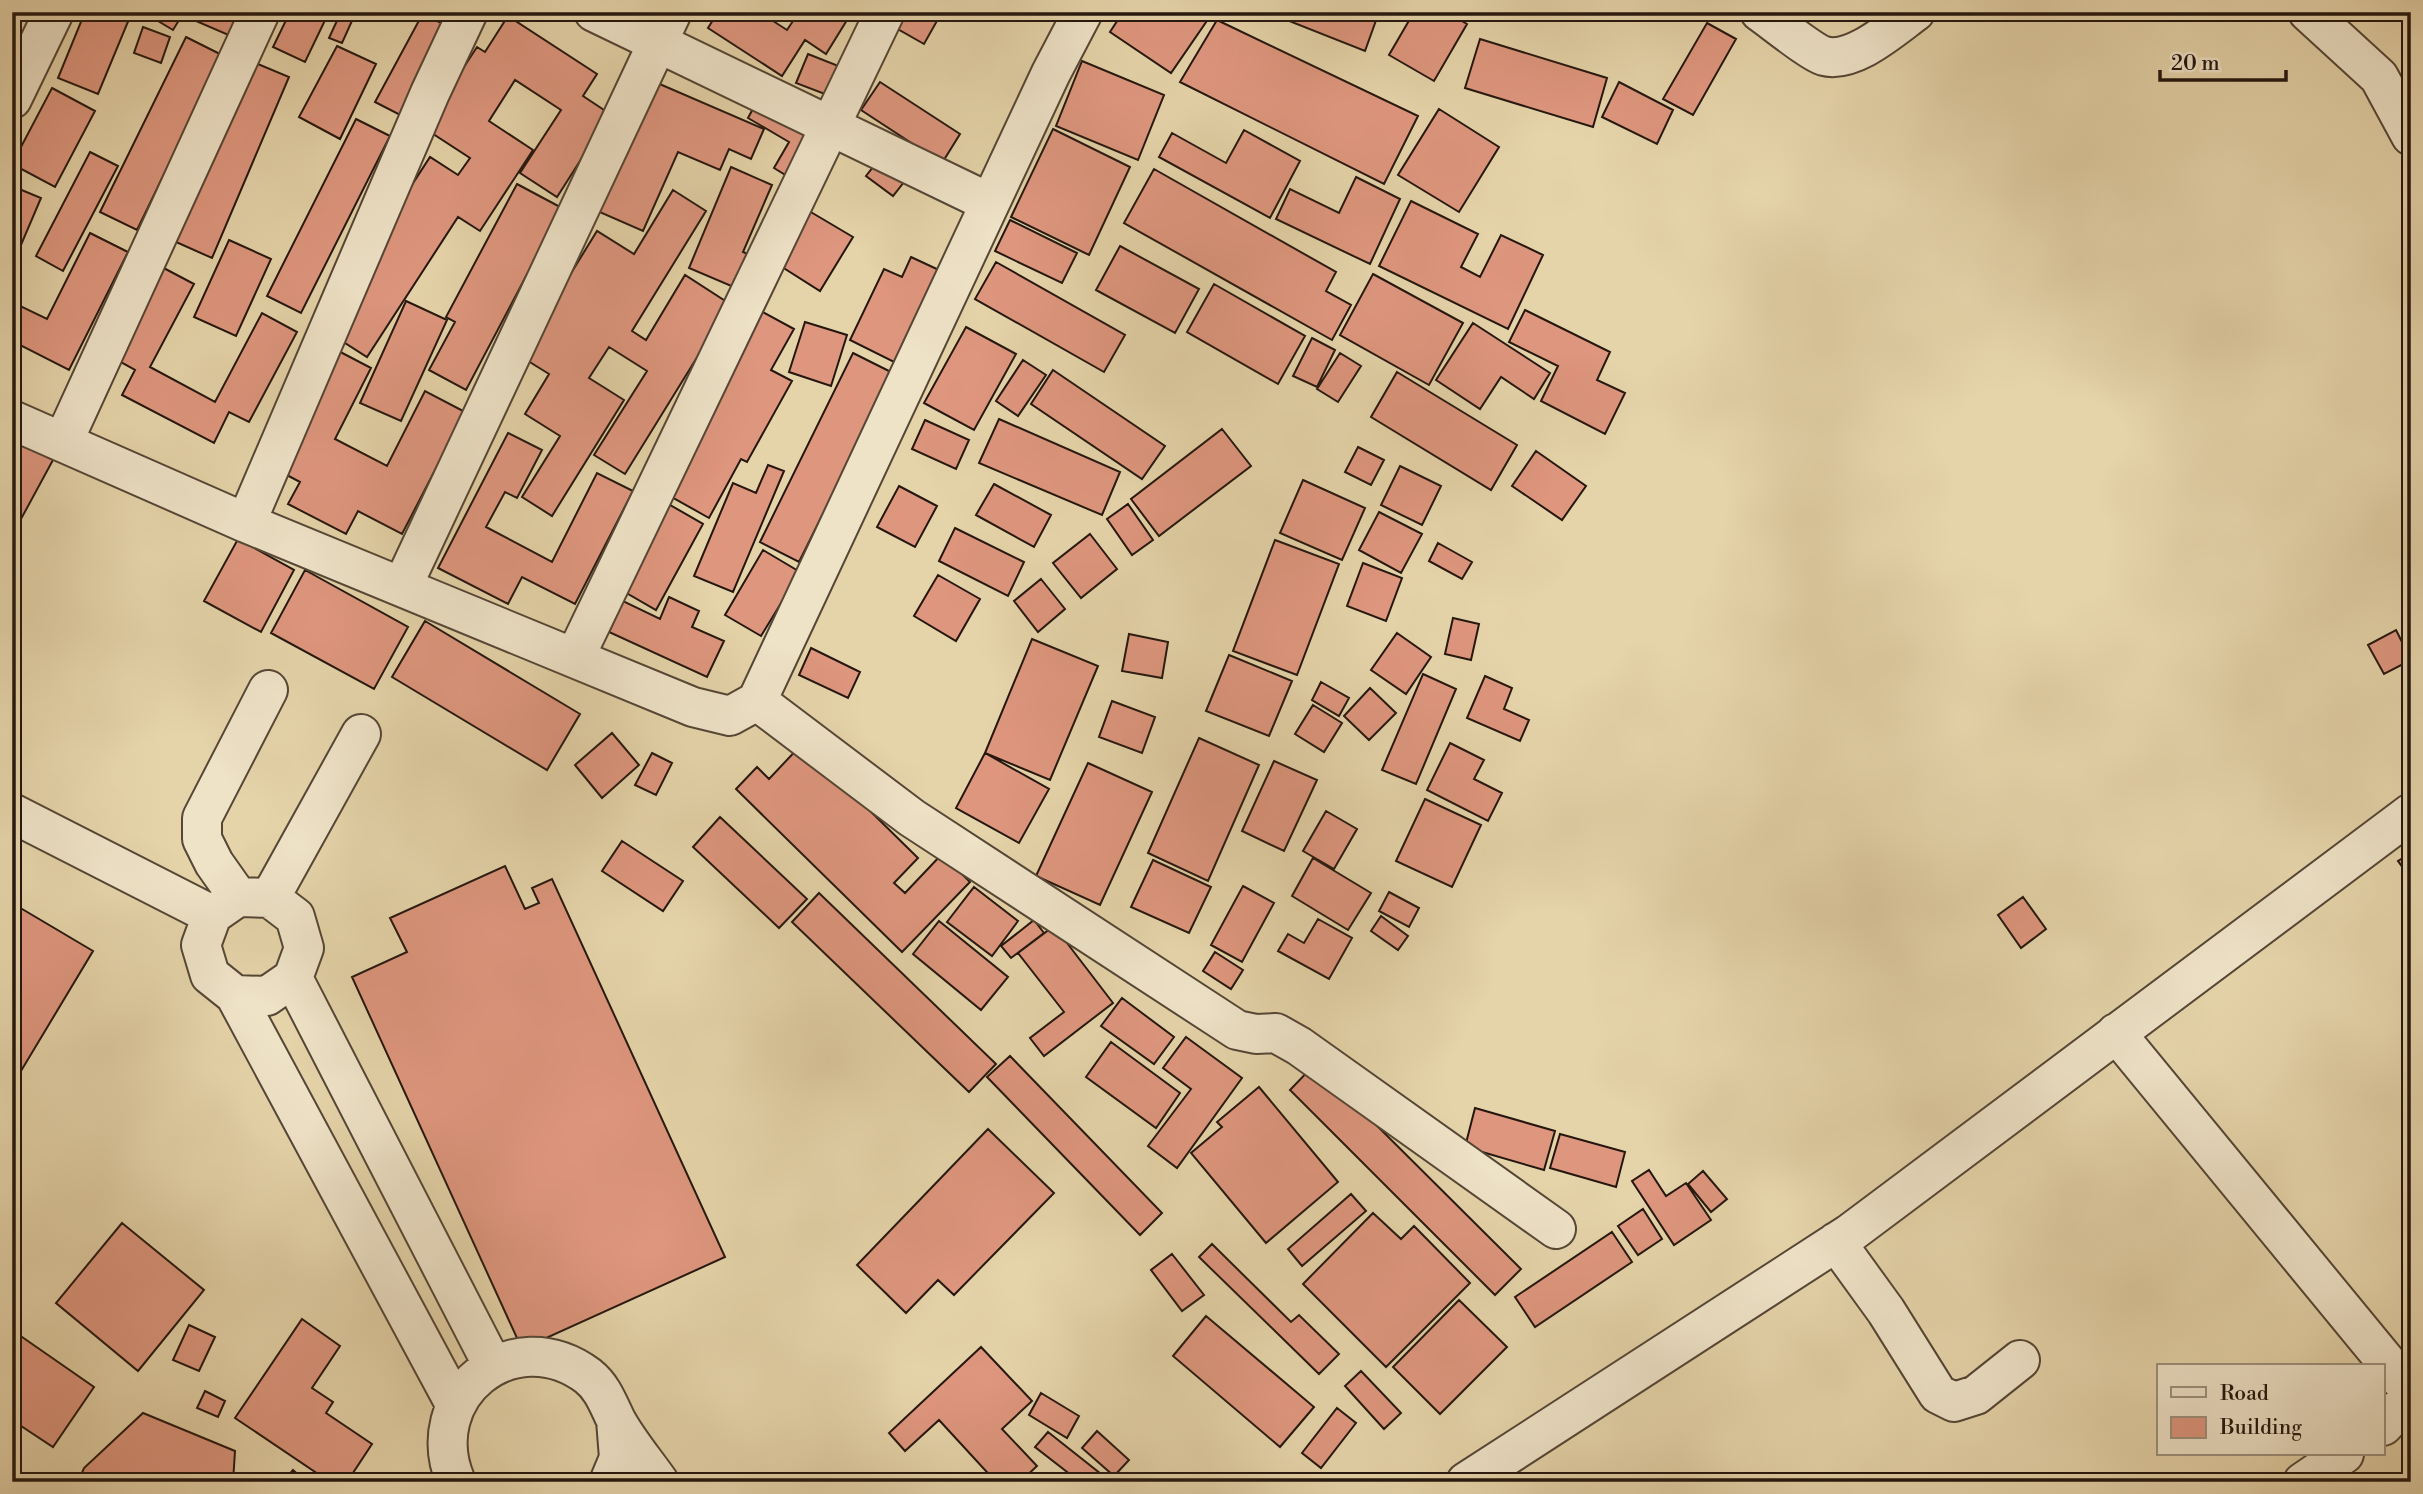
<svg xmlns="http://www.w3.org/2000/svg" width="2423" height="1494" font-family="'Libre Bodoni',serif">
<rect width="100%" height="100%" fill="#e5d3a9"/>
<filter id="stains"><feTurbulence type="fractalNoise" baseFrequency=".00286" numOctaves="4"/><feColorMatrix values="0 0 0 0 .2 0 0 0 0 .09 0 0 0 0 .02 0 0 0 .5 -.17"/></filter>
<radialGradient id="worn" r=".72"><stop offset=".6" stop-color="#630" stop-opacity="0"/><stop offset="1" stop-color="#630" stop-opacity=".3"/></radialGradient>
<!-- building -->
<path fill="#de967e" stroke="#25170f" stroke-width="2" d="M 85,12 L 132,12 L 98,94 L 58,78 Z
M 143,12 L 184,12 L 173,30 Z
M 200,12 L 244,12 L 233,37 L 196,21 Z
M 290,12 L 329,12 L 305,62 L 273,47 Z
M 341,12 L 356,12 L 342,43 L 329,38 Z
M 718,12 L 759,12 L 787,30 L 799,12 L 852,12 L 826,54 L 805,40 L 782,76 L 708,28 Z
M 895,12 L 942,12 L 924,44 L 889,24 Z
M 1123,12 L 1213,12 L 1171,73 L 1110,32 Z
M 1281,12 L 1379,12 L 1365,51 L 1279,17 Z
M 1414,12 L 1446,12 L 1467,24 L 1434,81 L 1389,55 Z
M 422,15 L 452,27 L 406,118 L 375,102 Z
M 508,16 L 597,74 L 583,96 L 610,114 L 557,197 L 520,173 L 561,110 L 515,80 L 489,121 L 533,150 L 480,231 L 458,217 L 367,357 L 320,327 L 430,157 L 458,175 L 470,158 L 424,128 L 477,47 L 485,52 Z
M 1217,20 L 1418,116 L 1384,184 L 1180,82 Z
M 1707,23 L 1736,39 L 1693,115 L 1663,99 Z
M 12,26 L 32,37 L 12,73 Z
M 143,27 L 170,37 L 161,63 L 134,53 Z
M 186,37 L 222,55 L 137,230 L 100,212 Z
M 1480,39 L 1607,78 L 1593,127 L 1465,88 Z
M 337,46 L 376,64 L 340,139 L 299,117 Z
M 808,54 L 841,67 L 830,96 L 796,83 Z
M 1082,61 L 1164,95 L 1138,160 L 1056,126 Z
M 253,62 L 289,77 L 212,258 L 176,242 Z
M 648,79 L 764,129 L 751,159 L 729,149 L 720,170 L 678,152 L 643,231 L 595,210 Z
M 880,82 L 960,134 L 942,163 L 861,110 Z
M 1619,82 L 1673,110 L 1657,144 L 1602,117 Z
M 52,88 L 95,111 L 55,187 L 12,164 Z
M 761,94 L 821,129 L 792,179 L 774,168 L 789,142 L 748,118 Z
M 1439,109 L 1499,147 L 1459,212 L 1398,175 Z
M 356,119 L 390,136 L 301,313 L 267,296 Z
M 1053,129 L 1130,167 L 1089,255 L 1011,217 Z
M 1244,130 L 1300,161 L 1270,218 L 1159,157 L 1172,133 L 1226,163 Z
M 90,152 L 118,166 L 63,271 L 36,256 Z
M 877,162 L 904,182 L 893,196 L 866,176 Z
M 731,167 L 772,185 L 743,252 L 757,258 L 743,291 L 689,268 Z
M 1154,169 L 1336,272 L 1326,291 L 1351,305 L 1332,340 L 1124,223 Z
M 1356,177 L 1400,199 L 1370,264 L 1276,219 L 1290,189 L 1339,213 Z
M 517,184 L 562,208 L 466,390 L 429,370 L 455,322 L 446,317 Z
M 12,186 L 41,198 L 12,266 Z
M 673,190 L 706,211 L 632,331 L 646,340 L 685,275 L 730,304 L 625,474 L 594,455 L 647,371 L 609,347 L 589,378 L 624,400 L 552,516 L 522,497 L 560,436 L 525,414 L 549,374 L 520,356 L 597,231 L 634,254 Z
M 1411,201 L 1478,234 L 1461,267 L 1480,277 L 1501,235 L 1543,255 L 1508,329 L 1379,266 Z
M 804,208 L 853,237 L 820,291 L 771,260 Z
M 1010,220 L 1077,253 L 1062,283 L 995,251 Z
M 90,233 L 128,252 L 69,370 L 12,341 L 12,302 L 47,319 Z
M 229,240 L 271,259 L 236,336 L 194,317 Z
M 1120,246 L 1199,289 L 1175,333 L 1096,290 Z
M 911,257 L 939,270 L 894,362 L 850,340 L 884,269 L 902,277 Z
M 996,262 L 1125,335 L 1104,372 L 975,299 Z
M 158,265 L 194,284 L 150,367 L 215,402 L 262,313 L 297,332 L 249,422 L 229,412 L 214,443 L 122,395 L 135,370 L 110,356 Z
M 1373,274 L 1463,323 L 1429,385 L 1340,335 Z
M 1214,284 L 1305,336 L 1278,384 L 1187,332 Z
M 406,301 L 447,320 L 401,421 L 360,403 Z
M 1525,310 L 1610,352 L 1597,380 L 1625,393 L 1605,434 L 1541,401 L 1558,366 L 1509,342 Z
M 761,311 L 794,329 L 771,370 L 792,381 L 747,462 L 741,459 L 709,518 L 661,491 Z
M 805,322 L 847,335 L 831,386 L 789,372 Z
M 1473,323 L 1550,373 L 1534,399 L 1501,377 L 1480,409 L 1436,380 Z
M 966,327 L 1016,354 L 974,430 L 924,403 Z
M 1312,338 L 1335,350 L 1317,387 L 1293,376 Z
M 327,345 L 371,368 L 335,439 L 387,466 L 425,391 L 465,412 L 402,534 L 358,511 L 346,534 L 288,504 L 300,482 L 266,464 Z
M 853,353 L 893,373 L 799,562 L 760,542 Z
M 1340,353 L 1361,366 L 1338,402 L 1317,389 Z
M 1023,360 L 1046,375 L 1018,416 L 996,401 Z
M 1053,370 L 1165,446 L 1142,479 L 1031,404 Z
M 1397,372 L 1517,445 L 1491,490 L 1371,417 Z
M 999,419 L 1120,472 L 1102,515 L 979,463 Z
M 925,420 L 969,440 L 956,469 L 912,449 Z
M 1222,429 L 1251,466 L 1159,536 L 1131,499 Z
M 508,433 L 542,450 L 517,498 L 505,492 L 486,527 L 552,562 L 597,473 L 633,491 L 575,604 L 522,577 L 508,604 L 438,568 Z
M 12,438 L 53,460 L 21,519 L 12,514 Z
M 1358,447 L 1384,460 L 1371,485 L 1345,472 Z
M 1536,451 L 1586,486 L 1562,520 L 1512,486 Z
M 768,465 L 784,471 L 733,592 L 694,576 L 733,483 L 756,493 Z
M 1400,466 L 1441,486 L 1422,525 L 1381,505 Z
M 1303,480 L 1365,508 L 1342,560 L 1280,533 Z
M 994,484 L 1051,515 L 1034,547 L 976,515 Z
M 899,486 L 937,506 L 915,547 L 877,527 Z
M 665,502 L 703,524 L 656,610 L 616,587 Z
M 1128,504 L 1153,540 L 1132,555 L 1107,519 Z
M 1379,512 L 1422,534 L 1401,573 L 1359,550 Z
M 955,528 L 1024,562 L 1008,596 L 939,561 Z
M 1090,534 L 1117,569 L 1081,598 L 1053,563 Z
M 238,539 L 294,570 L 261,632 L 204,601 Z
M 1275,540 L 1339,564 L 1297,675 L 1233,651 Z
M 1438,543 L 1472,562 L 1462,579 L 1429,561 Z
M 763,550 L 800,572 L 761,636 L 725,615 Z
M 1363,563 L 1402,578 L 1386,621 L 1347,606 Z
M 305,570 L 408,627 L 374,689 L 271,633 Z
M 938,575 L 980,599 L 956,641 L 914,616 Z
M 1041,579 L 1065,609 L 1038,632 L 1014,601 Z
M 669,597 L 699,611 L 692,627 L 724,641 L 707,677 L 609,632 L 623,601 L 660,619 Z
M 1453,618 L 1479,624 L 1471,660 L 1445,654 Z
M 425,621 L 580,714 L 547,770 L 392,677 Z
M 2396,630 L 2411,660 L 2384,674 L 2368,645 Z
M 1397,633 L 1431,657 L 1406,694 L 1371,670 Z
M 1129,634 L 1168,642 L 1162,678 L 1122,671 Z
M 1032,639 L 1098,666 L 1050,780 L 985,753 Z
M 811,648 L 860,672 L 848,698 L 799,675 Z
M 1229,655 L 1292,681 L 1269,736 L 1206,711 Z
M 1423,674 L 1456,689 L 1416,784 L 1382,770 Z
M 1485,676 L 1512,688 L 1504,709 L 1529,720 L 1520,741 L 1467,718 Z
M 1321,682 L 1349,698 L 1339,716 L 1312,700 Z
M 1370,688 L 1396,713 L 1369,740 L 1344,716 Z
M 1112,701 L 1155,717 L 1142,753 L 1099,737 Z
M 1313,705 L 1342,723 L 1324,752 L 1295,734 Z
M 612,733 L 639,765 L 602,798 L 575,765 Z
M 1199,738 L 1259,765 L 1208,881 L 1148,853 Z
M 1450,743 L 1484,760 L 1474,779 L 1502,793 L 1488,821 L 1427,790 Z
M 802,744 L 918,858 L 894,883 L 905,893 L 942,854 L 970,882 L 902,952 L 736,789 L 757,767 L 769,779 Z
M 652,753 L 672,763 L 656,795 L 635,785 Z
M 985,753 L 1049,789 L 1019,843 L 956,808 Z
M 1274,761 L 1317,780 L 1284,851 L 1242,831 Z
M 1088,763 L 1152,792 L 1100,905 L 1036,876 Z
M 1425,799 L 1481,825 L 1452,887 L 1396,861 Z
M 1326,811 L 1357,829 L 1334,869 L 1303,851 Z
M 720,817 L 807,899 L 779,928 L 693,847 Z
M 622,841 L 683,881 L 663,911 L 602,871 Z
M 2411,853 L 2411,879 L 2398,861 Z
M 1313,858 L 1371,893 L 1348,930 L 1292,896 Z
M 1153,860 L 1211,887 L 1189,933 L 1131,907 Z
M 505,866 L 525,909 L 539,903 L 532,888 L 552,879 L 725,1257 L 522,1349 L 352,977 L 407,952 L 390,918 Z
M 1243,886 L 1274,903 L 1242,962 L 1211,945 Z
M 974,887 L 1018,921 L 992,956 L 947,922 Z
M 1389,892 L 1419,908 L 1409,927 L 1379,911 Z
M 819,893 L 996,1064 L 969,1092 L 792,922 Z
M 2023,897 L 2046,929 L 2021,948 L 1998,915 Z
M 12,903 L 93,951 L 12,1086 Z
M 1381,916 L 1408,936 L 1398,950 L 1371,931 Z
M 1318,919 L 1352,938 L 1329,979 L 1278,951 L 1288,934 L 1304,943 Z
M 1034,920 L 1044,933 L 1011,958 L 1001,946 Z
M 939,921 L 1008,977 L 981,1010 L 913,954 Z
M 1054,926 L 1113,1003 L 1044,1056 L 1030,1038 L 1064,1012 L 1018,953 Z
M 1215,952 L 1243,970 L 1231,989 L 1203,971 Z
M 1122,998 L 1174,1037 L 1154,1064 L 1101,1026 Z
M 1186,1037 L 1242,1078 L 1177,1168 L 1148,1146 L 1191,1089 L 1163,1068 Z
M 1111,1042 L 1180,1093 L 1156,1128 L 1086,1077 Z
M 1010,1056 L 1162,1213 L 1140,1235 L 987,1077 Z
M 1315,1064 L 1521,1269 L 1495,1295 L 1290,1090 Z
M 1259,1087 L 1338,1182 L 1266,1243 L 1191,1153 L 1222,1127 L 1217,1122 Z
M 1475,1108 L 1555,1131 L 1544,1170 L 1465,1147 Z
M 988,1129 L 1054,1193 L 954,1295 L 938,1280 L 906,1313 L 857,1265 Z
M 1560,1134 L 1625,1152 L 1616,1187 L 1550,1168 Z
M 1649,1170 L 1666,1196 L 1686,1183 L 1711,1220 L 1674,1245 L 1632,1181 Z
M 1703,1171 L 1727,1199 L 1711,1212 L 1688,1184 Z
M 1351,1194 L 1366,1211 L 1302,1266 L 1288,1249 Z
M 1643,1209 L 1662,1239 L 1638,1255 L 1618,1226 Z
M 1373,1213 L 1401,1239 L 1414,1226 L 1470,1283 L 1386,1367 L 1303,1284 Z
M 122,1223 L 204,1290 L 138,1371 L 56,1303 Z
M 1612,1232 L 1632,1262 L 1535,1327 L 1515,1297 Z
M 1212,1244 L 1291,1322 L 1299,1315 L 1339,1354 L 1319,1374 L 1199,1257 Z
M 1172,1254 L 1204,1295 L 1182,1311 L 1151,1270 Z
M 1459,1300 L 1507,1347 L 1440,1414 L 1393,1367 Z
M 1206,1316 L 1314,1407 L 1280,1447 L 1173,1356 Z
M 302,1319 L 340,1346 L 312,1388 L 333,1402 L 326,1413 L 372,1444 L 347,1482 L 330,1482 L 235,1418 Z
M 189,1325 L 215,1337 L 199,1371 L 173,1360 Z
M 12,1330 L 94,1387 L 53,1447 L 12,1420 Z
M 981,1347 L 1032,1401 L 1002,1429 L 1037,1466 L 1020,1482 L 996,1482 L 939,1420 L 905,1451 L 889,1433 Z
M 1361,1371 L 1401,1413 L 1384,1429 L 1345,1386 Z
M 205,1391 L 225,1401 L 218,1417 L 197,1408 Z
M 1041,1393 L 1079,1416 L 1067,1438 L 1029,1415 Z
M 1337,1408 L 1356,1423 L 1321,1468 L 1302,1453 Z
M 143,1413 L 235,1451 L 233,1482 L 78,1482 L 84,1468 Z
M 1097,1431 L 1129,1460 L 1114,1476 L 1082,1448 Z
M 1048,1432 L 1101,1474 L 1095,1482 L 1080,1482 L 1035,1447 Z
M 293,1470 L 306,1482 L 283,1482 Z"/>
<g fill="none" stroke-linecap="round" stroke-linejoin="round">
<!-- minor casing -->
<g stroke="#554636" stroke-width="42">
<path id="minor" d="M 594,12 L 990,203
M 1760,12 C 1773,21 1811,52 1824,56 C 1853,64 1893,28 1915,12
M 2308,12 L 2379,77 L 2411,136
M 12,99 L 54,12
M 12,420 L 246,523 L 693,707 L 730,716 L 757,701 L 1051,73 L 1083,12
M 63,442 L 260,12
M 246,523 L 430,93 L 468,12
M 402,587 L 672,12
M 575,657 L 885,12
M 757,701 L 912,818 L 1237,1030 L 1256,1034 L 1276,1033 L 1299,1046 L 1556,1229
M 12,813 L 212,915
M 238,897 L 270,898 L 295,917 L 304,948 L 293,978 L 267,996 L 235,995 L 210,975 L 201,945 L 212,915 Z
M 238,897 L 214,863 L 202,839 L 202,818 L 268,690
M 270,898 L 361,734
M 293,978 L 493,1366
M 235,995 L 455,1404
M 2116,1033 L 2411,1392
M 1836,1242 L 1886,1311 L 1938,1394 L 1954,1402 L 1976,1395 L 2020,1360
M 2383,1426 L 2411,1396
M 456,1482 C 419,1396 512,1320 588,1376 C 603,1388 608,1404 616,1420 C 628,1442 645,1462 659,1482
M 609,1482 L 619,1458 L 616,1420
M 1466,1482 L 1849,1234 L 2411,813
M 2303,1482 L 2344,1454"/>
</g>
<!-- minor -->
<use href="#minor" stroke="#eee2c7" stroke-width="38"/>
</g>
<!-- margin -->
<rect width="2423" height="1494" fill="none" stroke="#e5d3a9" stroke-width="42"/>
<rect x="14" y="14" width="2395" height="1466" fill="none" stroke="#25170f" stroke-width="3.5"/>
<rect x="21" y="21" width="2381" height="1452" fill="none" stroke="#25170f" stroke-width="2"/>
<!-- legend -->
<rect x="2157" y="1364" width="228" height="91" fill="#eee2c7" stroke="#9e917d" stroke-width="2"/>
<rect x="2171" y="1387" width="35" height="10" fill="#eee2c7" stroke="#9e917d" stroke-width="2"/>
<text x="2220" y="1400" font-size="21" fill="#25170f">Road</text>
<rect x="2171" y="1417" width="35" height="21" fill="#de967e" stroke="#9e917d" stroke-width="2"/>
<text x="2220" y="1434" font-size="21" fill="#25170f">Building</text>
<!-- scale -->
<path d="M2160 70v10h126v-10" fill="none" stroke="#25170f" stroke-width="3.5"/>
<text x="2171" y="70" font-size="21" fill="#25170f" stroke="#eee2c7" stroke-width="5" paint-order="stroke">20 m</text>
<rect width="100%" height="100%" filter="url(#stains)"/>
<rect width="100%" height="100%" fill="url(#worn)"/>
</svg>
